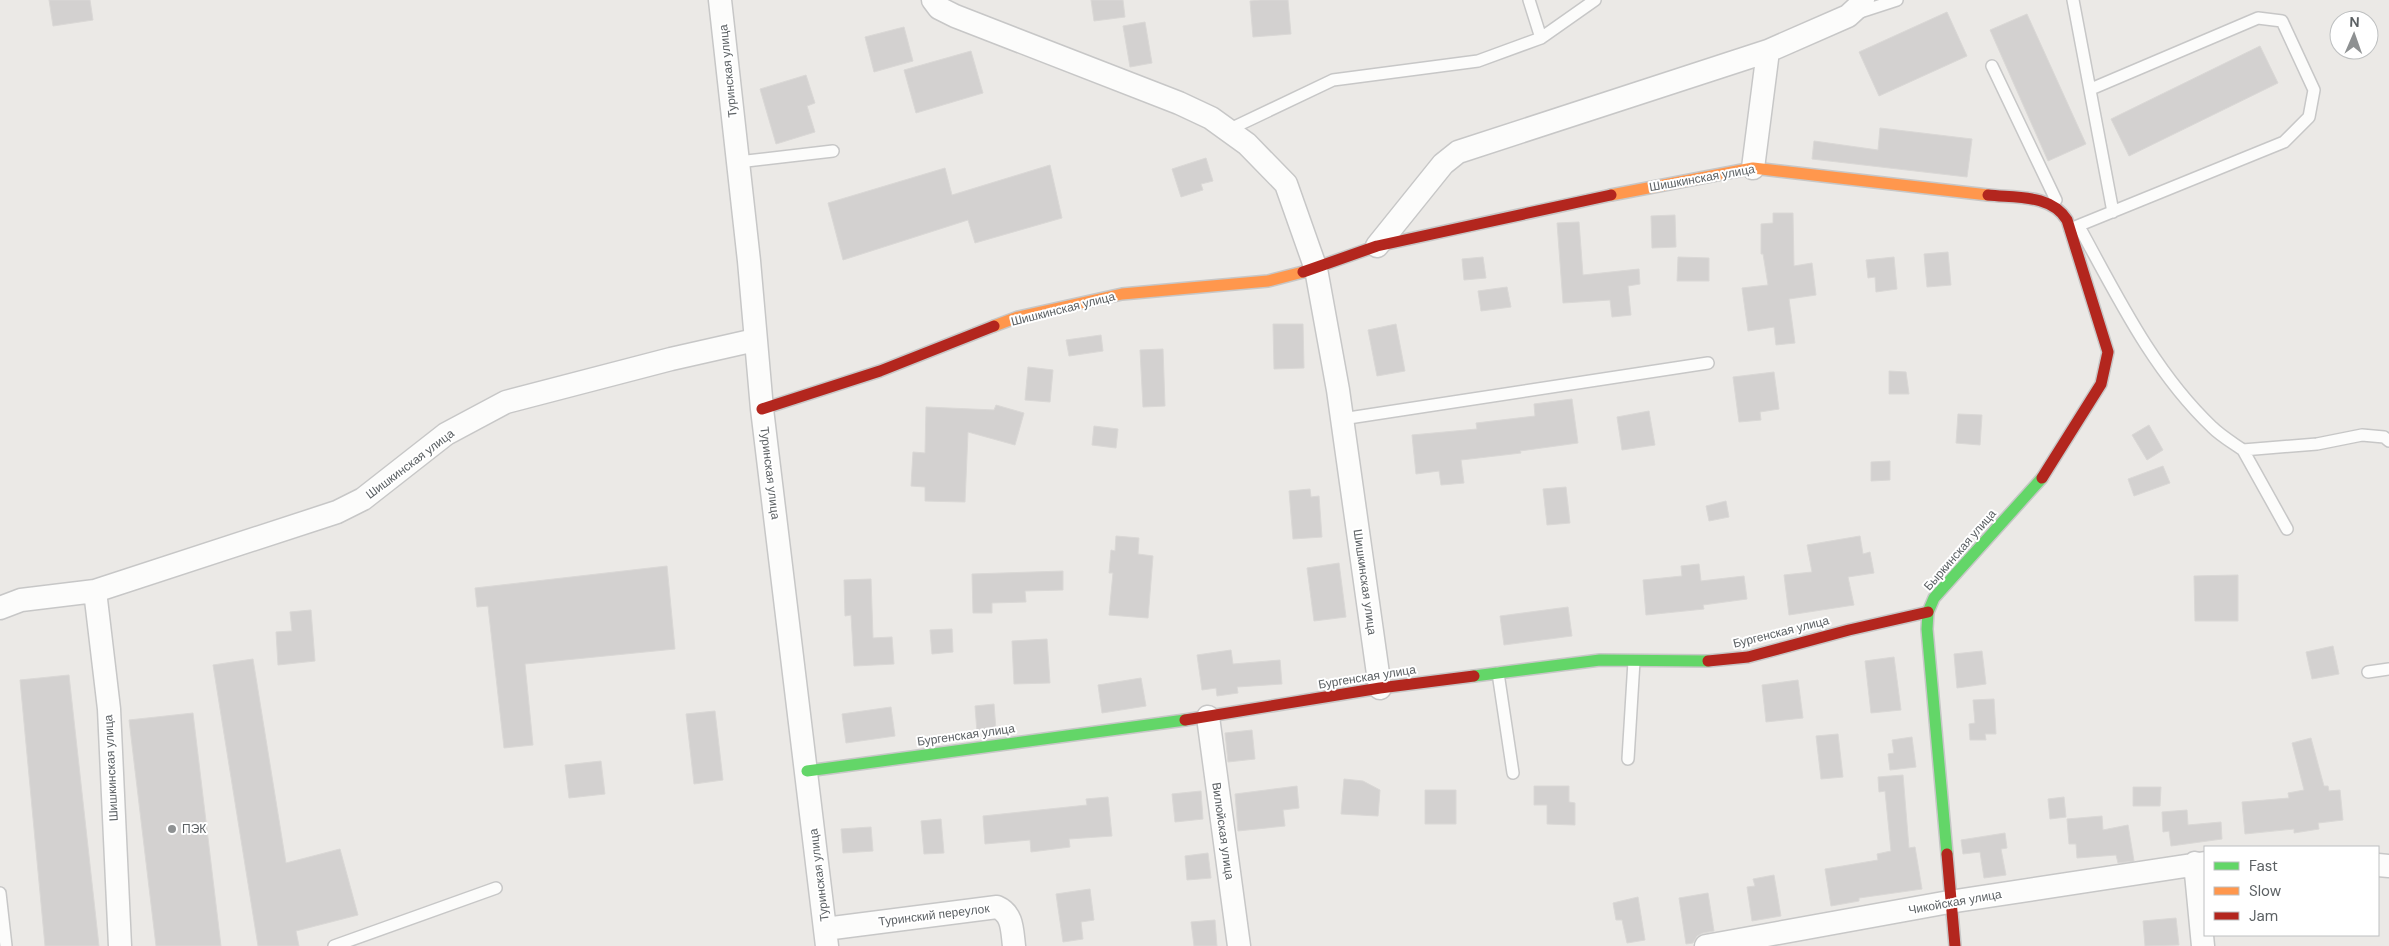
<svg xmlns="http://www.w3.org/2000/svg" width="2389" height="946" font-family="'DM Sans',sans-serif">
<rect width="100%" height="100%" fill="#ebe9e6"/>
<!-- building -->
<path fill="#d3d1d0" stroke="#dad8d6" d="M 49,0 L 90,0 L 93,20 L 53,26 Z
M 1091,0 L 1123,0 L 1125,17 L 1094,21 Z
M 1260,0 L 1288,0 L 1291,34 L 1253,37 L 1250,1 Z
M 1947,12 L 1967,56 L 1879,96 L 1859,52 Z
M 2027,14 L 2086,144 L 2048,161 L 1990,30 Z
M 1145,22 L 1152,63 L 1130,67 L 1123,26 Z
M 904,27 L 913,61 L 874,72 L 865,37 Z
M 2260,46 L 2278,83 L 2129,156 L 2111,119 Z
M 971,51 L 983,93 L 916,113 L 904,70 Z
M 806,75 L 815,103 L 807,106 L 815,132 L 776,144 L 760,89 Z
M 1880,128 L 1972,139 L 1967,177 L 1812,159 L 1814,141 L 1878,150 Z
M 1206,158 L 1213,181 L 1201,184 L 1203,190 L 1181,197 L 1172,169 Z
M 1050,165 L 1062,218 L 975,243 L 968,220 L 843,260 L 828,203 L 945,168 L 952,195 Z
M 1773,213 L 1793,213 L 1794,266 L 1812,263 L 1816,295 L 1789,299 L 1795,343 L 1776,345 L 1774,327 L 1748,331 L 1742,288 L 1768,285 L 1763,254 L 1761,254 L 1761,224 L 1773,223 Z
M 1675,215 L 1676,247 L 1652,248 L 1651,216 Z
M 1579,222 L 1583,275 L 1639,269 L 1640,284 L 1628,286 L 1631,315 L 1612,317 L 1610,300 L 1563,303 L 1557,223 Z
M 1948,252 L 1951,285 L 1927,287 L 1924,254 Z
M 1483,257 L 1486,278 L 1464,280 L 1462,259 Z
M 1678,257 L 1709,258 L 1709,281 L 1677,281 Z
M 1894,257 L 1897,289 L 1876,292 L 1875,277 L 1868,278 L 1866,260 Z
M 1507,287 L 1511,307 L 1481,311 L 1478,291 Z
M 1273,324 L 1303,324 L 1304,368 L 1274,369 Z
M 1396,324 L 1405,371 L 1377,376 L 1368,330 Z
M 1101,335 L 1103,351 L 1069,356 L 1066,340 Z
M 1163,349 L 1165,406 L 1143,407 L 1140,350 Z
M 1028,367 L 1053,370 L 1050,402 L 1025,400 Z
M 1889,371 L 1906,372 L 1909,394 L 1889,394 Z
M 1774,372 L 1779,409 L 1760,412 L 1761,420 L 1739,422 L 1733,377 Z
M 1572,399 L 1578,443 L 1520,451 L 1521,453 L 1461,460 L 1464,483 L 1441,485 L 1439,471 L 1416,474 L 1412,435 L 1477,429 L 1476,423 L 1535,416 L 1534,404 Z
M 996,405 L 1024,413 L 1015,445 L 968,432 L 965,502 L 925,501 L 925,487 L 911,486 L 913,452 L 925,453 L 926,407 L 994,410 Z
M 1649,411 L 1655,445 L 1622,450 L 1617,417 Z
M 1958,414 L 1982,415 L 1980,445 L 1956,443 Z
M 2149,425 L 2163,450 L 2147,460 L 2132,435 Z
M 1094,426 L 1118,429 L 1116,448 L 1092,445 Z
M 1890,461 L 1890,480 L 1871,481 L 1871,462 Z
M 2163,466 L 2170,483 L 2134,496 L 2128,479 Z
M 1566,487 L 1570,523 L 1547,525 L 1543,489 Z
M 1310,489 L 1311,497 L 1319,496 L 1322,537 L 1293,539 L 1289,491 Z
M 1726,501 L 1729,517 L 1709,521 L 1706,506 Z
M 1116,536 L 1139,538 L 1138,554 L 1153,556 L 1148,618 L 1109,615 L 1113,573 L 1109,573 L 1111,550 L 1115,551 Z
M 1860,536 L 1863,554 L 1870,552 L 1874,573 L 1848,577 L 1854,605 L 1789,615 L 1784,575 L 1812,572 L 1807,545 Z
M 1339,563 L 1346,617 L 1314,621 L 1307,568 Z
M 1699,564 L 1701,581 L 1744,576 L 1747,599 L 1703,605 L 1704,609 L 1646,615 L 1643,580 L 1682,576 L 1681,566 Z
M 667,566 L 675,649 L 525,664 L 533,745 L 504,748 L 488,606 L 477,607 L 475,588 Z
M 1063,571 L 1063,590 L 1025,591 L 1026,602 L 992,603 L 992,613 L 973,613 L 972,574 Z
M 2238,575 L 2238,621 L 2195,621 L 2194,576 Z
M 871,579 L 873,638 L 892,637 L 894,664 L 854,666 L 851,615 L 845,616 L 844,580 Z
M 1568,607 L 1572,636 L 1504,645 L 1500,616 Z
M 311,610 L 315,661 L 278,665 L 276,632 L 292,631 L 290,612 Z
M 952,629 L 953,652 L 932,654 L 930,630 Z
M 1047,639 L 1050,683 L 1014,684 L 1012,641 Z
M 2333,646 L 2339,674 L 2312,679 L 2306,652 Z
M 1231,650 L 1233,664 L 1280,660 L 1282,684 L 1237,687 L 1238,693 L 1217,696 L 1216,688 L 1202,690 L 1197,655 Z
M 1982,651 L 1986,684 L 1957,688 L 1954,654 Z
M 1894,657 L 1901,710 L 1871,713 L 1865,661 Z
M 253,659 L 286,863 L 340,849 L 358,915 L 296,931 L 299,946 L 258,946 L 213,665 Z
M 69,675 L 99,946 L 45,946 L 20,680 Z
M 1141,678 L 1146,706 L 1102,713 L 1098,685 Z
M 1798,680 L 1803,718 L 1766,722 L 1762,685 Z
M 1994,699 L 1996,734 L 1985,734 L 1986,740 L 1970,740 L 1969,724 L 1975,723 L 1973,700 Z
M 994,704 L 996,730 L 977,732 L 975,706 Z
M 891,707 L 895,736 L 846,743 L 842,714 Z
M 715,711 L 723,780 L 694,784 L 686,714 Z
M 193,713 L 221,946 L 156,946 L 129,720 Z
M 1252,730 L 1255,759 L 1228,762 L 1225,733 Z
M 1838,734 L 1843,777 L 1821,779 L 1816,736 Z
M 1912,737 L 1916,767 L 1890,770 L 1888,754 L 1894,753 L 1892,740 Z
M 2311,738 L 2324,786 L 2328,786 L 2329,791 L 2340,790 L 2343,820 L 2318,823 L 2319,829 L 2294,833 L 2294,829 L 2245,834 L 2242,802 L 2289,798 L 2288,793 L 2304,790 L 2292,743 Z
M 601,761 L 605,794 L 569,798 L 565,765 Z
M 1903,775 L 1909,848 L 1915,847 L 1922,889 L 1859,898 L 1859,901 L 1831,906 L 1825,869 L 1878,860 L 1877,854 L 1891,851 L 1885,791 L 1879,792 L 1878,777 Z
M 1344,779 L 1363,781 L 1380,790 L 1378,816 L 1341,814 Z
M 1297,786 L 1299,808 L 1283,810 L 1285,826 L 1238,831 L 1235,794 Z
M 1534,786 L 1569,786 L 1569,802 L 1575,803 L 1575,825 L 1547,824 L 1547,805 L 1534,805 Z
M 2133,787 L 2161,787 L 2160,806 L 2133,806 Z
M 1425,790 L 1456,790 L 1456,824 L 1425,824 Z
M 1201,791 L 1203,819 L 1175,822 L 1172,794 Z
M 1108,797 L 1112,836 L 1069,839 L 1070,847 L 1031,852 L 1030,840 L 985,844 L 983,816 L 1087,805 L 1086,799 Z
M 2064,797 L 2066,817 L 2050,819 L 2048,799 Z
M 2187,810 L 2188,825 L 2221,822 L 2222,839 L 2171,846 L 2169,831 L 2163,832 L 2162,812 Z
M 2102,816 L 2103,830 L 2128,825 L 2134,861 L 2118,863 L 2116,855 L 2077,858 L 2076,844 L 2069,844 L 2067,819 Z
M 941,819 L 944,853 L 924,854 L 921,821 Z
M 871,827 L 873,851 L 843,853 L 841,829 Z
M 2005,833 L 2007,848 L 2001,849 L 2006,875 L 1984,878 L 1980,852 L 1963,854 L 1961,840 Z
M 1208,853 L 1211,878 L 1187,880 L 1185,856 Z
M 1774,875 L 1781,916 L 1752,921 L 1747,887 L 1755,886 L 1753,879 Z
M 1090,889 L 1094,920 L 1081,922 L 1083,939 L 1063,942 L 1056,894 Z
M 1708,893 L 1714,931 L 1703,933 L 1697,936 L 1693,943 L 1686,944 L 1679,898 Z
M 1638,897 L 1645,940 L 1627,943 L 1622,920 L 1616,920 L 1613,903 Z
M 2176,918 L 2179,945 L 2145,946 L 2143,921 Z
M 1215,920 L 1217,946 L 1194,946 L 1191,922 Z"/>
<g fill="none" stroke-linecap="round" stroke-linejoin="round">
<!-- lane casing -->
<g stroke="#c7c7c7" stroke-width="14">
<path id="lane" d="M 1529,0 L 1541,38
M 2073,0 L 2113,212
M 1857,13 L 1897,0
M 1992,66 L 2056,200
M 1228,130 L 1333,80 L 1478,61 L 1541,38 L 1595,0
M 738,162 L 833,151
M 2070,229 L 2284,142 L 2309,117 L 2314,90 L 2282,21 L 2258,18 L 2091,89
M 2082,232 C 2119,300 2155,373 2212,427 C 2221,436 2233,443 2243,450 L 2317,444 L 2362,435 L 2384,437 L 2389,441
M 1342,419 L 1708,363
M 2243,450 L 2287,529
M 2368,672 L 2389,669
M 1498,673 L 1513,773
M 1628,759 L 1634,661
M 0,893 L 6,946
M 334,946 L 496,888"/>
</g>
<!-- street casing -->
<g stroke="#c7c7c7" stroke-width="25">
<path id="street" d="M 720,0 L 749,261 L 762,409 L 827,946
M 933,0 L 939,8 L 955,16 L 1179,103 L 1211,118 L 1247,144 L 1286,184 L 1316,269 L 1338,390 L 1380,688
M 1753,168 L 1768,51
M 1377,246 L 1443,164 L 1458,152 L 1768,51 L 1848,16 L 1860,5 L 1863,0
M 95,591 L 109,709 L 120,946
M 0,608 L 21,600 L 95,591 L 337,512 L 363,499 L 446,434 L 506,402 L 671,359 L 755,340
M 1208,717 L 1239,946
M 2195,863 L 2203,946
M 2378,865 L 2389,866
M 825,929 L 997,907 C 1013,914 1012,930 1014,946
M 1706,946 L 1949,902 L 2205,863"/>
</g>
<!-- fast casing -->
<g stroke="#c7c7c7" stroke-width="14">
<path id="fast" d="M 1474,676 L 1600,660 L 1708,661
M 807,771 L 1185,720
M 1947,854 L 1927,629 L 1928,612 L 1934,598 L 2042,478"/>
</g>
<!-- slow casing -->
<g stroke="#c7c7c7" stroke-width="14">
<path id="slow" d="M 1611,195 L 1753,168 L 1988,195
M 994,326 L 1018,317 L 1122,294 L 1268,281 L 1303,272"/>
</g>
<!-- jam casing -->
<g stroke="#c7c7c7" stroke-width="14">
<path id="jam" d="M 1988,195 C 2016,198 2051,194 2067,220 L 2108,352 L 2101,384 L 2042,478
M 1303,272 L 1377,246 L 1611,195
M 762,409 L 880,371 L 994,326
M 1708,661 L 1748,657 L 1849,630 L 1928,612
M 1185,720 L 1380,688 L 1474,676
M 1947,854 L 1955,946"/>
</g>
<!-- lane -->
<use href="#lane" stroke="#fcfcfb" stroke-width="11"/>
<!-- street -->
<use href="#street" stroke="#fcfcfb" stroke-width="22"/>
<!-- fast -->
<use href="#fast" stroke="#63d668" stroke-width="11"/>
<!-- slow -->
<use href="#slow" stroke="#ff974d" stroke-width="11"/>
<!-- jam -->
<use href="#jam" stroke="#b3261e" stroke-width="11"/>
</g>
<!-- markers -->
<circle fill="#8e9192" stroke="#fff" stroke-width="2" cx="172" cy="829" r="5"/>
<g text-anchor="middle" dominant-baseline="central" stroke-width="4" stroke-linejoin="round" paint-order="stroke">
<!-- street labels -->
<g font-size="12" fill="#5c6164" stroke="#fff">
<text transform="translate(728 71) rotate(-96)">Туринская улица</text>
<text transform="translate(1702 178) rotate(-10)">Шишкинская улица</text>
<text transform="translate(1063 309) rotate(-14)">Шишкинская улица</text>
<text transform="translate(410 464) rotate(-37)">Шишкинская улица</text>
<text transform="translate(770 473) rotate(83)">Туринская улица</text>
<text transform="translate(1960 550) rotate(-49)">Быркинская улица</text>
<text transform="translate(1365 582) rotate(82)">Шишкинская улица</text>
<text transform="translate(1781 632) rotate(-14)">Бургенская улица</text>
<text transform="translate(1367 677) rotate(-9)">Бургенская улица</text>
<text transform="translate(966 735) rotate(-8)">Бургенская улица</text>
<text transform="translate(111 768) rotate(-93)">Шишкинская улица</text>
<text transform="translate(1223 831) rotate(82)">Вилюйская улица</text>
<text transform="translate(819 875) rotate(-97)">Туринская улица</text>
<text transform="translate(1955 902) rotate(-10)">Чикойская улица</text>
<text transform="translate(934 915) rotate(-7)">Туринский переулок</text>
</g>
<!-- poi labels -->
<g font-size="12" fill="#5c6164" stroke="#fff" text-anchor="start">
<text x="182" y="829">ПЭК</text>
</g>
</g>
<!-- legend -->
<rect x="2204" y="846" width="175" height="90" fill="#ffffff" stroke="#bec0c1"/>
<rect x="2214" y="862" width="25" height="8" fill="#63d668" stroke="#bec0c1"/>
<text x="2249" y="871" font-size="15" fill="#5c6164">Fast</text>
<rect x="2214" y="887" width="25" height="8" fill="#ff974d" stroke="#bec0c1"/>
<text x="2249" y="896" font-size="15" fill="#5c6164">Slow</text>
<rect x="2214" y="912" width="25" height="8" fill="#b3261e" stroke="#bec0c1"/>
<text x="2249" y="921" font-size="15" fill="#5c6164">Jam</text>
<!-- north arrow -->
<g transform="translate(2354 35) rotate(2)"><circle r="24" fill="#ffffff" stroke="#bec0c1"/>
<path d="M0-4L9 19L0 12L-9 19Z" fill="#8e9192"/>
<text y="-8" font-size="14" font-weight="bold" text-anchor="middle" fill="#5c6164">N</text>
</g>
</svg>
